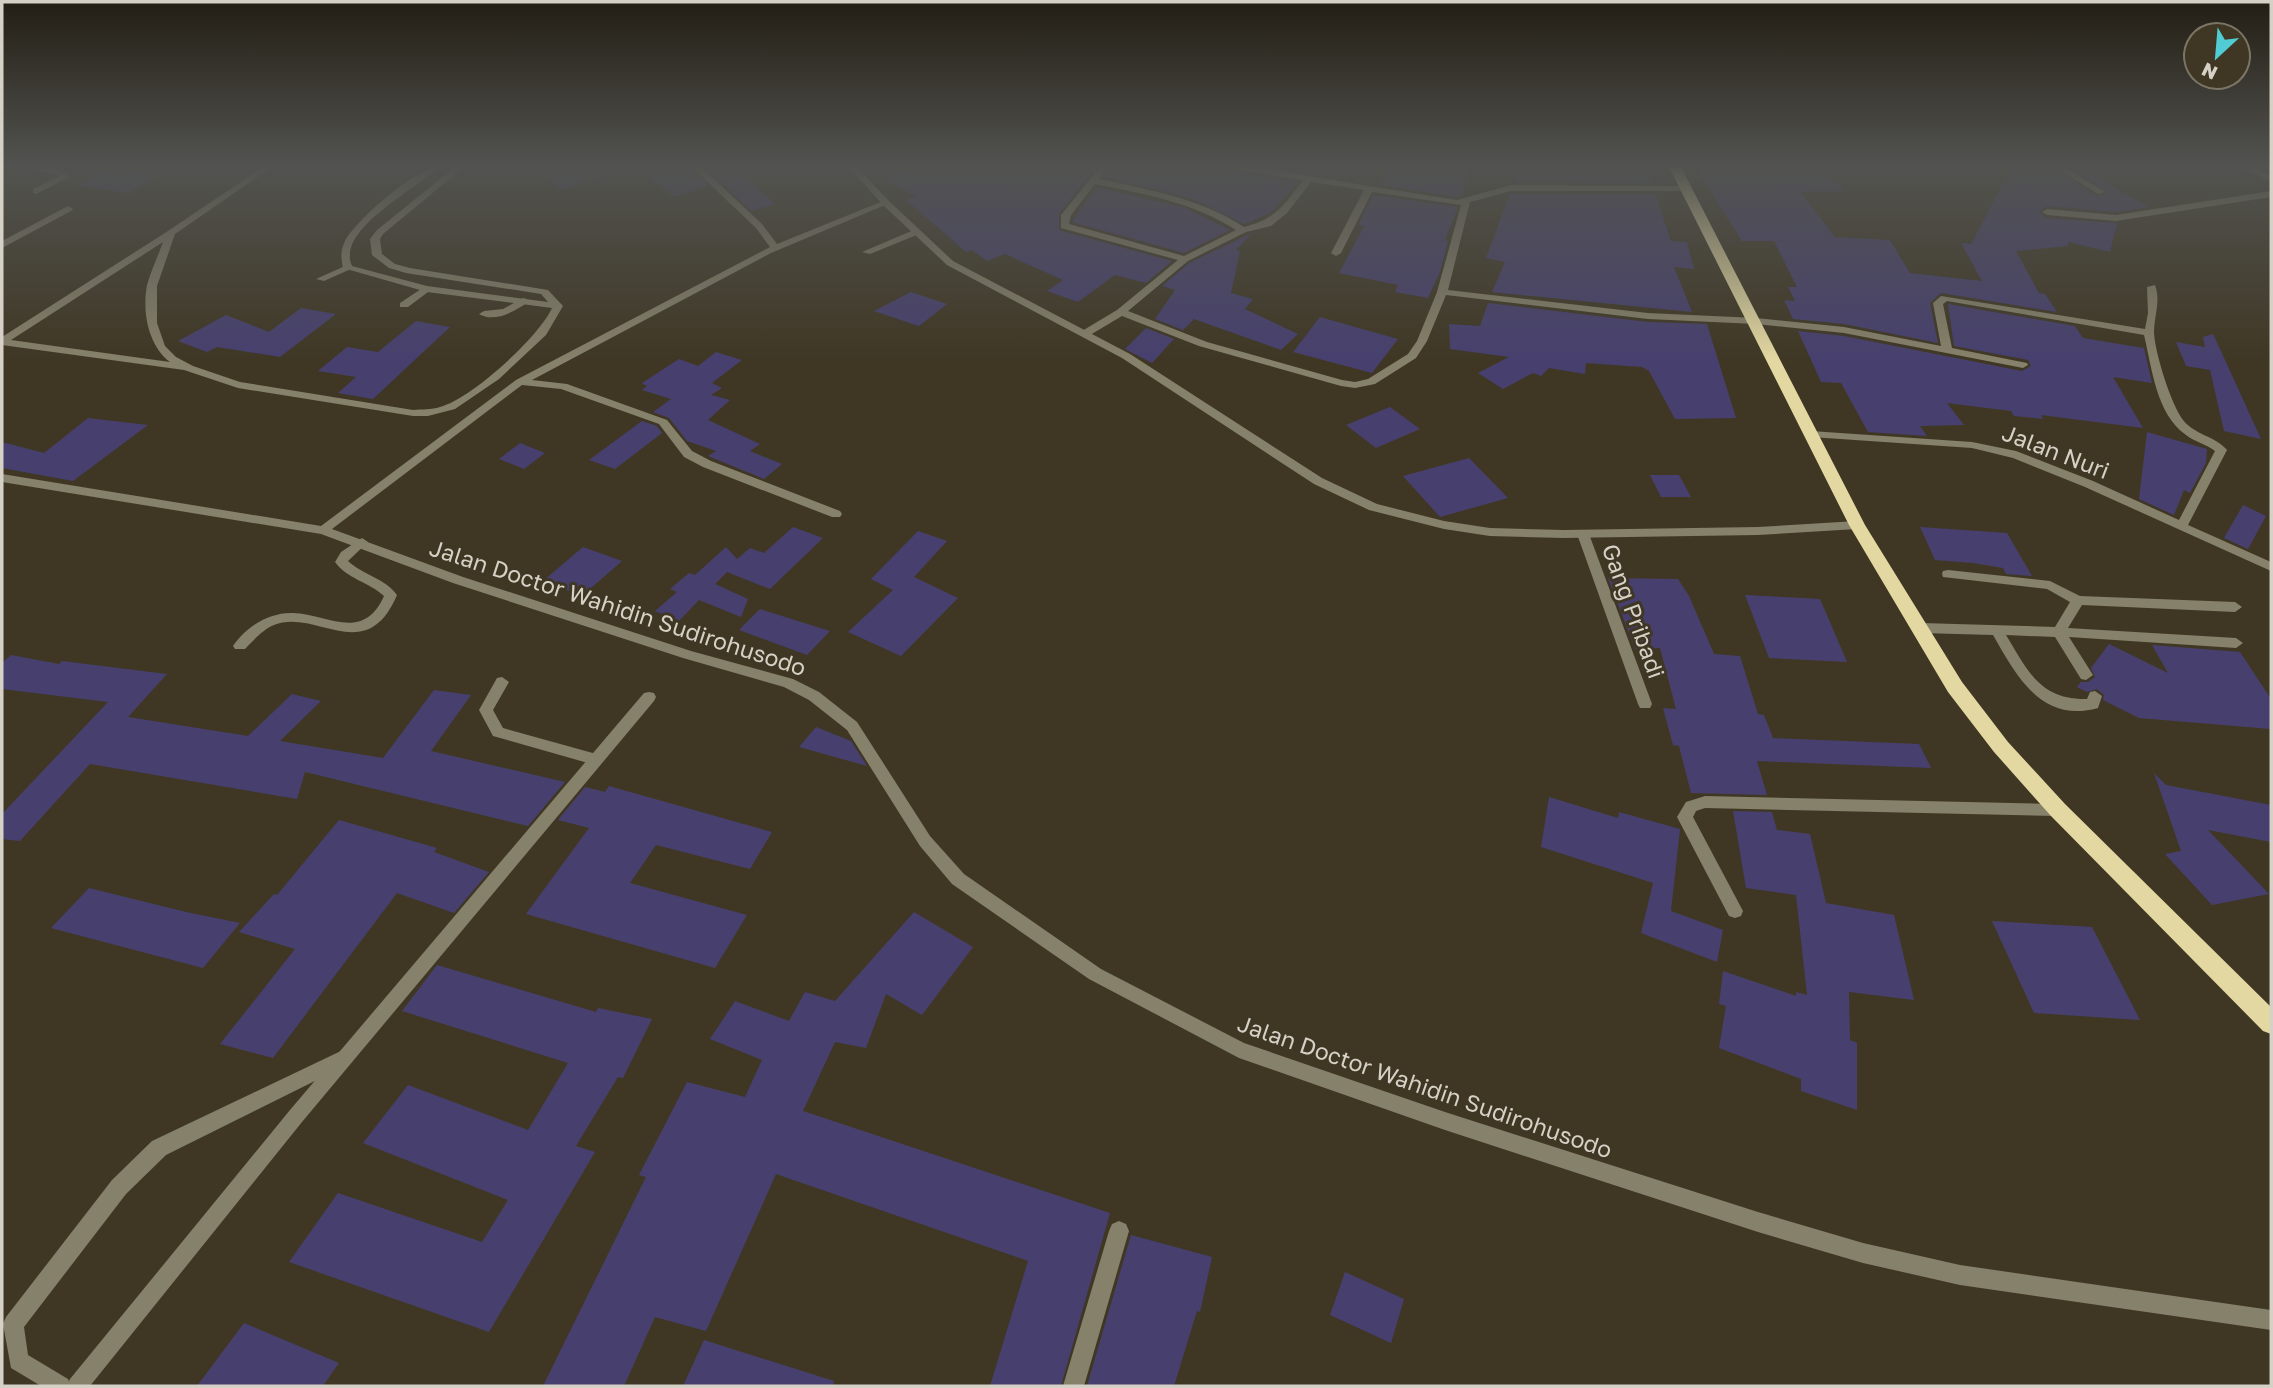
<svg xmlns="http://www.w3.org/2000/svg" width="2273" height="1388" font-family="'Golos Text',sans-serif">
<rect width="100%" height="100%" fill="#3f3724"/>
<!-- building -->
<path fill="#47406f" d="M 110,167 L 115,167 L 156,177 L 129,193 L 75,185 Z
M 528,167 L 619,167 L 620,169 L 563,190 Z
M 638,167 L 690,167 L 708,186 L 674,197 Z
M 704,167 L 754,167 L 755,172 L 744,175 L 775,204 L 752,211 Z
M 911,167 L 1097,167 L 1059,213 L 1059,230 L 1172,261 L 1146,283 L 1115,275 L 1078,302 L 1047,291 L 1063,280 L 1005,254 L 987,261 L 972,250 L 966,252 L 906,200 L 916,196 L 882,179 Z
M 1111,167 L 1233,167 L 1239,173 L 1298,182 L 1270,213 L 1244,224 L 1193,199 L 1104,177 Z
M 1391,167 L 1469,167 L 1462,196 L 1457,197 L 1379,185 Z
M 1520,167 L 1646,167 L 1652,183 L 1514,182 Z
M 1695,167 L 1823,168 L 1845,191 L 1800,192 L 1835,237 L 1890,240 L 1910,273 L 1982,281 L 1961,243 L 1971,244 L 2012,167 L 2053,167 L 2097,196 L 2107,193 L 2068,167 L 2079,167 L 2149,207 L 2116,212 L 2047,206 L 2041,210 L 2040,213 L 2047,218 L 2117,223 L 2110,252 L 2069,242 L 2067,246 L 2016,251 L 2039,293 L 2045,294 L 2057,312 L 1941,293 L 1930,303 L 1938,343 L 1844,324 L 1793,319 L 1784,300 L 1795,301 L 1788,287 L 1797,287 L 1774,241 L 1742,241 Z
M 1096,187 L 1185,208 L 1230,230 L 1184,253 L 1072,222 Z
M 1510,194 L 1655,194 L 1671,241 L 1687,242 L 1694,269 L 1674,267 L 1692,312 L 1492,292 L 1505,262 L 1486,258 Z
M 1373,195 L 1458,207 L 1445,240 L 1448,241 L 1440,272 L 1428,298 L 1395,292 L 1398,285 L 1339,273 L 1364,226 L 1358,225 Z
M 1252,233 L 1236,250 L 1240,251 L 1231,293 L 1253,299 L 1245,309 L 1298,334 L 1281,350 L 1194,319 L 1183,330 L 1155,319 L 1175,290 L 1162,286 L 1189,263 Z
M 911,292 L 947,304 L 919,326 L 874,311 Z
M 1488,303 L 1648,322 L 1707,324 L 1736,418 L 1675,419 L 1649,371 L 1642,367 L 1586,363 L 1585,374 L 1549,368 L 1541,376 L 1533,373 L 1503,389 L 1478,373 L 1509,357 L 1450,349 L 1449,324 L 1480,326 Z
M 1948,304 L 2075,326 L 2083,338 L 2144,348 L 2152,383 L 2113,377 L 2143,428 L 2041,415 L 2043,419 L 2014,416 L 2011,411 L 1947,403 L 1964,425 L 1920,426 L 1927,436 L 1868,432 L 1841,383 L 1821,382 L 1798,331 L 1844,336 L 2022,371 L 2031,366 L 2028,360 L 1954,346 Z
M 301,308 L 336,314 L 280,357 L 217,347 L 207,352 L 178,341 L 226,315 L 269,332 Z
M 1320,317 L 1398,339 L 1372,373 L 1293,352 Z
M 416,321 L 450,327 L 373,399 L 338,393 L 356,377 L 318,371 L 347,347 L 378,352 Z
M 1146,328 L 1174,339 L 1152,363 L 1125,349 Z
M 2213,334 L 2231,373 L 2261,439 L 2224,431 L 2210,370 L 2186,366 L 2176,342 L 2205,347 L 2203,337 Z
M 716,352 L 742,360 L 712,383 L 722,388 L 711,395 L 730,400 L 708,420 L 760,444 L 750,451 L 782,464 L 764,479 L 708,456 L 716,451 L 687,441 L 669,418 L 653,412 L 671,399 L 642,390 L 647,386 L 642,383 L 679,359 L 698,366 Z
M 1390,407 L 1420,429 L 1376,448 L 1346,425 Z
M 88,418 L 148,425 L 73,481 L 2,468 L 2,442 L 44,453 Z
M 642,421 L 657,426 L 662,433 L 615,469 L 589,460 Z
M 2147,432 L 2207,449 L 2206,463 L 2190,493 L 2184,490 L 2174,515 L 2139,499 Z
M 520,443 L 545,453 L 524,469 L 499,459 Z
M 1469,458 L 1508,498 L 1440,517 L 1403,476 Z
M 1650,475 L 1679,475 L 1691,497 L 1661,497 Z
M 2243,505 L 2266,516 L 2248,549 L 2224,538 Z
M 793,527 L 823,538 L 770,589 L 727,572 L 715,584 L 748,599 L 741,617 L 699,600 L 679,621 L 655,611 L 677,592 L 670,589 L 689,573 L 695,575 L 726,547 L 737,559 L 750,548 L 764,553 Z
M 1920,527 L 2007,533 L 2032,576 L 2006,574 L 2003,568 L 1973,563 L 1935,560 Z
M 918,531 L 947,541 L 914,577 L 958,598 L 901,656 L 848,632 L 893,590 L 871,579 Z
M 583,547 L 622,561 L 582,596 L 543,581 Z
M 1608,578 L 1678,579 L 1689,596 L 1714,654 L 1740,656 L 1758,714 L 1764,715 L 1773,738 L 1919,744 L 1931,768 L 1757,761 L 1767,795 L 1691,793 L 1679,746 L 1673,745 L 1663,708 L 1676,709 L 1660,648 L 1635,649 Z
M 1745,595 L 1820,599 L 1847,662 L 1769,658 Z
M 760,609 L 830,631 L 807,655 L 739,630 Z
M 2109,644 L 2168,673 L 2152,645 L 2240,652 L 2271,699 L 2271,729 L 2139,718 L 2103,700 L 2104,695 L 2097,689 L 2087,692 L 2077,687 L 2081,682 L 2088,682 L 2095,677 L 2091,668 Z
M 11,655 L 59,664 L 62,661 L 167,674 L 128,717 L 248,736 L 292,694 L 321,701 L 280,741 L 383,758 L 434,690 L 471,695 L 431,751 L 565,782 L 528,826 L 305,772 L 297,799 L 90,764 L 20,841 L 2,839 L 2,814 L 108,702 L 2,689 L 2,663 Z
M 816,727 L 851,741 L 867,766 L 799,747 Z
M 2154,773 L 2166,785 L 2271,805 L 2271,842 L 2208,830 L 2269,894 L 2212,905 L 2165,854 L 2181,851 Z
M 609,786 L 772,832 L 750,869 L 656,845 L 630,883 L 747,915 L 715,968 L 526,914 L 589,828 L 558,820 L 585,787 L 605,792 Z
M 1549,797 L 1618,818 L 1619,812 L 1680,829 L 1671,911 L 1723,930 L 1717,962 L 1641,933 L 1653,883 L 1541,847 Z
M 1733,811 L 1772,812 L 1777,830 L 1810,834 L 1826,903 L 1894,915 L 1914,1000 L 1849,992 L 1850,1040 L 1857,1043 L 1857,1110 L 1801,1091 L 1801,1079 L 1719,1048 L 1726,1006 L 1719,1004 L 1723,971 L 1796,996 L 1796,992 L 1807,995 L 1796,895 L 1746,888 Z
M 339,820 L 437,848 L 434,852 L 489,872 L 454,913 L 397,893 L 273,1058 L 220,1044 L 295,949 L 239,932 L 274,894 L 277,895 Z
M 89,888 L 186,912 L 240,923 L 203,968 L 51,928 Z
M 914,912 L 973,947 L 922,1015 L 886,994 L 866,1048 L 835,1042 L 803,1111 L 1110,1213 L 1061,1386 L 990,1386 L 1028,1261 L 776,1174 L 706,1331 L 655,1317 L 624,1386 L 543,1386 L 646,1177 L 639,1175 L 687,1082 L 745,1097 L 762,1060 L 710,1039 L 735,1001 L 789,1021 L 805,992 L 835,1001 Z
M 1992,921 L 2092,927 L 2140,1020 L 2034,1013 Z
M 437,965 L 596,1012 L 598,1008 L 652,1019 L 623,1078 L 618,1077 L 576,1146 L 595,1152 L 489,1332 L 289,1262 L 338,1193 L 482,1242 L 508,1200 L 363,1143 L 408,1085 L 528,1130 L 568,1063 L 402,1011 Z
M 1131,1235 L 1212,1257 L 1200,1312 L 1197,1311 L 1174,1386 L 1087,1386 Z
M 1345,1272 L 1404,1299 L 1391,1343 L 1330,1315 Z
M 244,1323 L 339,1363 L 323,1386 L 197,1386 Z
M 704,1340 L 834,1381 L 833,1386 L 683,1386 Z"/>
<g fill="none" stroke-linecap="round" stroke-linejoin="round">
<!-- service -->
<path fill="#86816a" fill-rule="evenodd" d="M 916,229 L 919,230 L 919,234 L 870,254 L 862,252 Z
M 345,266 L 353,268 L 324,281 L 316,279 Z
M 424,287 L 432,289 L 408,307 L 400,307 L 400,303 Z
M 523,298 L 527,299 L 527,303 C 513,312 494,323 479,314 L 484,311 L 503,309 Z
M 362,538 L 368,542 L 348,561 C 363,575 385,578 397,595 C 366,668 316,608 274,625 C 262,630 253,641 245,649 L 235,649 L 233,646 C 246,627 269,612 293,613 C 327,614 363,643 384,596 C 369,582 347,579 335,562 L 341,552 Z
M 1948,570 L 2050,581 L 2080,596 L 2235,602 L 2242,607 L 2235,612 L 2082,605 L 2068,628 L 2236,638 L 2243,643 L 2236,648 L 2069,637 L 2093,675 L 2086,680 L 2081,679 L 2055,637 L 2006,635 C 2028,671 2040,700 2087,699 L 2090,692 L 2095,691 L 2102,696 L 2098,708 C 2041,724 2016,675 1993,635 L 1921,633 L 1914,628 L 1921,623 L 2055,627 L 2070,602 L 2047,589 L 1943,577 L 1942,574 L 1943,571 Z
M 502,677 L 509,682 L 493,710 L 503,728 L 600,755 L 602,759 L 600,763 L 595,765 L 493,736 L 479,710 L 497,678 Z
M 343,1050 L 349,1052 L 352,1058 L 349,1064 L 166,1155 L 126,1194 L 24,1327 L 28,1355 L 68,1379 L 71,1386 L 41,1386 L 11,1368 L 3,1324 L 6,1317 L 112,1180 L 152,1141 Z"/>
<!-- minor -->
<path fill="#86816a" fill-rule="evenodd" d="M 23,167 C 35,166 62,166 69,177 L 36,194 L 33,193 L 33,189 L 60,176 Z
M 263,167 L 272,167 L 175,234 L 157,286 L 157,323 L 165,346 L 176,357 L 193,366 L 240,382 L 413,410 C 422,409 431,410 440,407 C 471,399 539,337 552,308 L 427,292 L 343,268 C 341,258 340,251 345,241 C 355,221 419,165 439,167 C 418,187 350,223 350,255 C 349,259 351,263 352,266 L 427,286 L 548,302 L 541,294 L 406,273 L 389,268 L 372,255 L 370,239 L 377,230 L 455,167 L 464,167 L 383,234 L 380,239 L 382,254 L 395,264 L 410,268 L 548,290 L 563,306 L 546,335 L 499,379 L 455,409 L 428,416 L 413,416 L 238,388 L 184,370 L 2,345 L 2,337 L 168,231 ZM 163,242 C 158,256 151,271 147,285 C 142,312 148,345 170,362 L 11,340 Z
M 692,167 L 701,167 L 762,224 L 777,244 L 883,201 L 890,203 L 771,253 L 532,380 L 567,384 L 667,420 L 692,451 L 711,461 L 840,511 L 842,514 L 840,517 L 832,517 L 703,467 L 684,457 L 659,424 L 561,389 L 522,385 L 332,529 L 463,577 L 691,651 L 793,679 L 819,692 L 857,722 L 930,836 L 964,874 L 1101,969 L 1244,1043 L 1445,1112 L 1758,1212 L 1863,1243 L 1960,1265 L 2271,1310 L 2271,1330 L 1960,1285 L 1863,1263 L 1758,1232 L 1445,1130 L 1239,1058 L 1089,979 L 952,884 L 920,846 L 847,730 L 809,700 L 784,687 L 683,658 L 453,583 L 321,534 L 2,482 L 2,474 L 321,526 L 516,380 L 770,247 L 756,228 Z
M 1100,167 L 1108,167 L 1099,179 C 1150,190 1200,198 1244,227 C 1276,219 1284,205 1303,180 L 1239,170 L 1235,167 L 1252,167 L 1457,200 L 1511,185 L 1687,186 L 1690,187 L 1690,191 L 1511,191 L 1470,202 L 1448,290 L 1648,313 L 1756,318 L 1844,327 L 1941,346 L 1933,303 L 1941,296 L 2145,329 L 2148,313 L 2147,287 L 2155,285 C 2161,301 2154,316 2154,333 C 2155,353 2171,404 2183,420 C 2195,435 2215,436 2227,450 L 2188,525 L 2271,562 L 2271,571 L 2085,487 L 2013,458 L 1972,448 L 1811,437 L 1805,434 L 1811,431 L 1972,442 L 2016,451 L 2093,481 L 2179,520 L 2215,451 C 2206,444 2195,442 2186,435 C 2156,414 2152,368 2144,335 L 1947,301 L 1943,304 L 1952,348 L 2027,363 L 2028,365 L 2023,368 L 1844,333 L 1756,324 L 1648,319 L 1446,295 L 1427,341 L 1416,358 L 1375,384 L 1355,388 L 1341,386 L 1199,346 L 1122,316 L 1090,335 L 1082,335 L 1082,331 L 1117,310 L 1178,260 L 1061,228 L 1061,215 ZM 1311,182 L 1364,190 L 1331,253 L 1336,256 L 1341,253 L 1372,192 L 1461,205 L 1437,292 L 1417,341 L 1408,354 L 1368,379 L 1355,382 L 1342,380 L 1207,342 L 1128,311 L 1188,261 L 1246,232 L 1271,226 L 1287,213 ZM 1095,184 C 1144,194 1193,202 1236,230 L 1184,256 L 1069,224 L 1071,215 Z
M 2055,167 L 2064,167 L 2105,192 L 2098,194 Z
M 2240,167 L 2250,167 L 2271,175 L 2271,181 Z
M 2271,191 L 2271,197 L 2116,221 L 2047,215 L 2042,212 L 2047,209 L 2116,215 Z
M 68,206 L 73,209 L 71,211 L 2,248 L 2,241 Z
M 1583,530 L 1589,534 L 1652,704 L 1650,708 L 1640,708 L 1638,704 L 1577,534 Z
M 649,692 L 654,693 L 656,697 L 654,701 L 302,1122 L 90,1386 L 67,1386 L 70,1379 L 290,1110 L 644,693 Z
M 1705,796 L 2058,804 L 2063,806 L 2066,810 L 2063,814 L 2058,816 L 1705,808 L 1696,811 L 1693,817 L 1743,911 L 1741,916 L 1735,918 L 1729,916 L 1677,817 L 1686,802 Z
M 1119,1221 L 1126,1224 L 1129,1231 L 1084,1386 L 1063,1386 L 1109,1231 L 1112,1224 Z"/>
<!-- tertiary -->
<path fill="#86816a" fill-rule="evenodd" d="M 849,167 L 857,167 L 889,201 L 953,261 L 1130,354 L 1322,478 L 1377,504 L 1444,521 L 1490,528 L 1564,530 L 1758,527 L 1857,521 L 1863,525 L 1857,529 L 1758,535 L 1564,538 L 1490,536 L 1444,529 L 1369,510 L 1314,484 L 1122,358 L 947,265 L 883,205 Z"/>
<!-- trunk -->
<path fill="#e4d8a2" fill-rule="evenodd" d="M 1669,167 L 1681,167 L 1865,525 L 1962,682 L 2008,742 L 2065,804 L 2271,1007 L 2271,1034 L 2263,1031 L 2051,816 L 1994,752 L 1948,692 L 1849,525 Z"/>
</g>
<!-- sky -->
<linearGradient id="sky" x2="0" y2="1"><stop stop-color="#231e14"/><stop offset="0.46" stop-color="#525350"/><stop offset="1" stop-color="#525350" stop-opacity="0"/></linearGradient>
<rect width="2273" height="361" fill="url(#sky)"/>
<g text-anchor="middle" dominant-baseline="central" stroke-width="6" stroke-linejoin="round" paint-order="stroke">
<!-- street labels -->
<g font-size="23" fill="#d6d1c6" stroke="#3f3724">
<text transform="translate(2056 451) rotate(21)">Jalan Nuri</text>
<text transform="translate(618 607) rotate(18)">Jalan Doctor Wahidin Sudirohusodo</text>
<text transform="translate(1634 611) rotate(70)">Gang Pribadi</text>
<text transform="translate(1425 1086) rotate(19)">Jalan Doctor Wahidin Sudirohusodo</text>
</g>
</g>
<!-- border -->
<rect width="2273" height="1388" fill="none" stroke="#d6d1c6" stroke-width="7"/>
<!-- north arrow -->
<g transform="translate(2217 56) rotate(206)"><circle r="33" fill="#3f3724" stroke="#7b7565" stroke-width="2"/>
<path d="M0-5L12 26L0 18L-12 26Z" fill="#51ccd4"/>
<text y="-10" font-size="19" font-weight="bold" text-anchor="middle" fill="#d6d1c6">N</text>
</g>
</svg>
